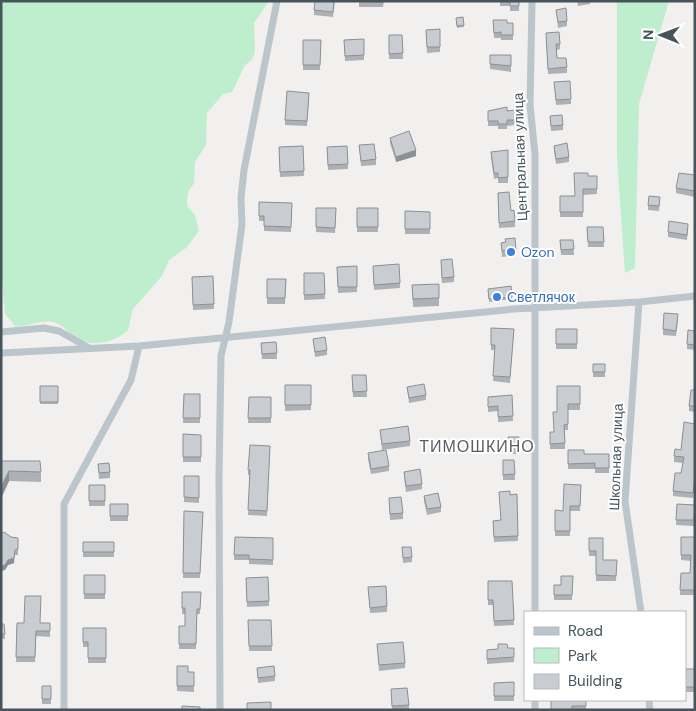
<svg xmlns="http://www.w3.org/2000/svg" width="696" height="711" font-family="'DM Sans',sans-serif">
<rect width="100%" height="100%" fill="#f2efef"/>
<!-- green -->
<path fill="#bfeece" d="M 1,1 L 269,1 L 254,23 L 255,51 L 252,60 L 245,65 L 232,92 L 223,94 L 207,113 L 206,145 L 195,162 L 194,183 L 188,192 L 187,202 L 188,207 L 195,215 L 199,231 L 186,248 L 169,260 L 162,276 L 133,309 L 128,330 C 115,343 90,348 74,337 C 68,333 63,325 56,323 C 42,318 28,328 15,326 L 5,314 L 1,270 Z
M 617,1 L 669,1 L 639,104 L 635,268 L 625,273 L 617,158 Z"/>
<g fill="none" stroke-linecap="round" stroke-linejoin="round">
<!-- minor -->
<path stroke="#bbc5cc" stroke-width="7" d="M 532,1 L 530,105 L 535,154 L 535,612
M 639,302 L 625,501 L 641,612
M 1,332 L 44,328 L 59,331 L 89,348
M 1,353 L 139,346 L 514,309 L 639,302 L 695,296
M 535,700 L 535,710
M 649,700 L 650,710
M 64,710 L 64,504 L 131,380 L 139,346
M 220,710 L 219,477 L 221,356 L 229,322 L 242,224 L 241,198 L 244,170 L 277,1"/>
</g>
<!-- wall -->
<path fill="#adb0b5" d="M 335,1 L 333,17 L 314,15 L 314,10 Z
M 359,1 L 384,1 L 383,7 L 359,7 Z
M 500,1 L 519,1 L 519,11 L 510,11 L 510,6 L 500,6 Z
M 577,1 L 590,1 L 590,4 L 578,6 Z
M 556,10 L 567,21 L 567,26 L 558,28 Z
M 456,18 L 464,25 L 464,27 L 457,28 Z
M 493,20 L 507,23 L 513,23 L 513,40 L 501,40 L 501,38 L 494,38 Z
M 440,29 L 440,52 L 427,53 L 426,30 Z
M 389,35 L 402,35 L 403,59 L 389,59 Z
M 546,38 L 560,44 L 560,49 L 557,50 L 557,58 L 567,67 L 567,73 L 548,74 Z
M 364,39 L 364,60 L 345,61 L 344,40 Z
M 303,40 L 321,40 L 320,70 L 303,70 Z
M 490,55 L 511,55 L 511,72 L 490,69 Z
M 554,82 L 571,99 L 571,104 L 556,105 Z
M 309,98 L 307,126 L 285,125 L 285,120 Z
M 515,110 L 515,125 L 507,126 L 507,129 L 498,129 L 498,126 L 488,126 L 488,111 Z
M 550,116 L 563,125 L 563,130 L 551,131 Z
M 390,138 L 416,156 L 396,162 L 390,143 Z
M 359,145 L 376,159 L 376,165 L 361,166 Z
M 303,146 L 304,176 L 280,177 L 279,147 Z
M 347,146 L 348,169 L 328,170 L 327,147 Z
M 554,146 L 569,157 L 569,162 L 556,164 L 554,151 Z
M 508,150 L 508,183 L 498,183 L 498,178 L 494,179 L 491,157 L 491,152 Z
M 695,175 L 695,197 L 676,193 L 676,188 Z
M 588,176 L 597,176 L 597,194 L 583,195 L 583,217 L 560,217 L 560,196 L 575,196 Z
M 498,193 L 511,211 L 515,221 L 515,227 L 499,228 Z
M 259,202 L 292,203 L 291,232 L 264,231 L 264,221 L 259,221 Z
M 660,202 L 659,211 L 648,210 L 648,205 Z
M 316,208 L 336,208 L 335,233 L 316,232 Z
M 357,208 L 378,208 L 378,232 L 357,232 Z
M 405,211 L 430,212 L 430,234 L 405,234 Z
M 587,227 L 603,227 L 604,247 L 588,247 Z
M 688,229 L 687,240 L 668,237 L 668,232 Z
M 560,240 L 573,240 L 574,255 L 561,255 Z
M 501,243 L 516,250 L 516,255 L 502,257 Z
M 441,265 L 454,277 L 454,282 L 442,283 Z
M 357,266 L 357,292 L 338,293 L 337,267 Z
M 373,266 L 400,283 L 400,288 L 374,290 Z
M 304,273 L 324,273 L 325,299 L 304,300 Z
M 213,276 L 214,309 L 193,310 L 192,277 Z
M 267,279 L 286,279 L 285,304 L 267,304 Z
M 412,285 L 439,298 L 439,306 L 413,307 Z
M 511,286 L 512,299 L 489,302 L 488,289 Z
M 678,320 L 676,336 L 663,335 L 663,329 Z
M 491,328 L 514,329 L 510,383 L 493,381 L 495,350 L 491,350 Z
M 556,329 L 577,329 L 577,349 L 556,349 Z
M 695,331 L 695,350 L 687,349 L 687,344 Z
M 313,339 L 327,350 L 327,355 L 315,357 Z
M 276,342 L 277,359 L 262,359 L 261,343 Z
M 593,364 L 605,364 L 605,377 L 593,377 Z
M 352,375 L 366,375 L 367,397 L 353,397 Z
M 285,385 L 311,385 L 311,410 L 285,411 Z
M 40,386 L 58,386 L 58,404 L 40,404 Z
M 580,386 L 580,410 L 568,410 L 568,430 L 565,430 L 565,449 L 550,449 L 550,432 L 554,432 L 557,412 Z
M 407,387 L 426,395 L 426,400 L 409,403 Z
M 695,390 L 695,412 L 689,411 L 689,406 Z
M 184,394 L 200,394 L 200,423 L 183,423 Z
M 512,395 L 513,421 L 498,422 L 498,411 L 488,412 L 488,397 Z
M 249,397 L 271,397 L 271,423 L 248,423 Z
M 695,424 L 695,483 L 693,498 L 673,496 L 673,491 L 681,473 L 683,463 L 674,462 L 674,456 L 681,450 Z
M 380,430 L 410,441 L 410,446 L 382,450 Z
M 183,434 L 201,435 L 201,462 L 183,462 Z
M 508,437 L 519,437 L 520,454 L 509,454 Z
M 270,446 L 267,516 L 248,515 L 250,475 L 248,475 L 248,470 Z
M 568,450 L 584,454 L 609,454 L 609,473 L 595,473 L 595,469 L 568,469 Z
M 368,453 L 389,466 L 389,471 L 371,474 L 368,459 Z
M 503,460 L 514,460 L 515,480 L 503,480 Z
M 1,461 L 41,472 L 41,482 L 9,481 L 2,497 Z
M 98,464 L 110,472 L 110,478 L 99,479 Z
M 404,472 L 422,484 L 422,489 L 406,492 L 404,477 Z
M 184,476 L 199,476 L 199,503 L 184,502 Z
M 89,485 L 105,485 L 105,506 L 89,506 Z
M 581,485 L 580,511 L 570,511 L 570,536 L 555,536 L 555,510 L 563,511 Z
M 517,494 L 518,541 L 494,542 L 493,521 L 500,520 L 510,495 Z
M 424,496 L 441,507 L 441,512 L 427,515 L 424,501 Z
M 389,498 L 403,513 L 403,519 L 390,520 Z
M 110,504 L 128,504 L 128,521 L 110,521 Z
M 677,504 L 695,505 L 694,526 L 676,525 Z
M 184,511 L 203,512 L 200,578 L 183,578 Z
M 11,537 L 18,538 L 18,555 L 15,555 L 14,563 L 8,565 L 5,570 Z
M 235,537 L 273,538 L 273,565 L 249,564 L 249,560 L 234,560 Z
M 681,537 L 695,537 L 695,595 L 680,595 L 681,573 L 690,573 L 691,561 L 681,560 Z
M 589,538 L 603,560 L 617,560 L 616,581 L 596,581 L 596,556 L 589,556 Z
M 83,542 L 114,542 L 114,557 L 83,557 Z
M 402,547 L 412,557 L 412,562 L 403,563 Z
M 84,575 L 105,575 L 105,599 L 84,599 Z
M 573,576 L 572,600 L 554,600 L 554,585 L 561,585 Z
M 268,577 L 269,606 L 247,607 L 246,578 Z
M 488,581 L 512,581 L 514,625 L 494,626 L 493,605 L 488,605 Z
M 368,587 L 387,606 L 387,612 L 370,613 Z
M 182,592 L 201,592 L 200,614 L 197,614 L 196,649 L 179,649 L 179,626 L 185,626 L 185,614 L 182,614 Z
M 248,620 L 271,620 L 272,651 L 249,651 Z
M 17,623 L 50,623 L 50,637 L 36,636 L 35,662 L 16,662 Z
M 1,624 L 4,624 L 5,639 L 1,639 Z
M 83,628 L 106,628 L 106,663 L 88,663 L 88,647 L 83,647 Z
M 377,644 L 405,663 L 405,668 L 379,671 Z
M 514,648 L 514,662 L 487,664 L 487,650 Z
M 177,666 L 188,672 L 194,672 L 194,692 L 177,691 Z
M 257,668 L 275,676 L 275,681 L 258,683 Z
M 695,669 L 695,692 L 685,692 L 685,677 Z
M 514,682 L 514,701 L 494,701 L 494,683 Z
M 42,686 L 51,686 L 51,704 L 42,704 Z
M 391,689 L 409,705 L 409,710 L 392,710 Z
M 586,700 L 586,710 L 551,710 Z"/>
<!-- shaded-wall -->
<path fill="#8d9093" d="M 416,150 L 416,156 L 396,162 L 396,157 Z
M 9,471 L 9,481 L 1,498 L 1,487 Z
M 14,558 L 14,563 L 8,565 L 5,570 L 1,571 L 1,566 L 8,560 Z"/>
<!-- building -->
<path fill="#c9cdd2" stroke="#8d9093" d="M 315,1 L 334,1 L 333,12 L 314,10 Z
M 359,1 L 384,1 L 383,2 Z
M 510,1 L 519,1 L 519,6 L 510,6 Z
M 566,8 L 567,21 L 558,22 L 556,10 Z
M 463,17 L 464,25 L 457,26 L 456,18 Z
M 493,20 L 507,20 L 507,23 L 513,23 L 513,35 L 501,35 L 501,32 L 494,33 Z
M 440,29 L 440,47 L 427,47 L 426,30 Z
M 559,32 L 560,44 L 556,44 L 557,58 L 566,58 L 567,67 L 548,69 L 546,33 Z
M 389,35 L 402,35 L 403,53 L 389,54 Z
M 364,39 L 364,55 L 345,56 L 344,40 Z
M 303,40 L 321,40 L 320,65 L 303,65 Z
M 490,55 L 511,55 L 511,66 L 490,64 Z
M 570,81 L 571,99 L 556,100 L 554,82 Z
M 287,91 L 309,93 L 307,121 L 285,120 Z
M 507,107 L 507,111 L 515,110 L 515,120 L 507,120 L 507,124 L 498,124 L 498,121 L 488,121 L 488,111 Z
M 562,115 L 563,125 L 551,126 L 550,116 Z
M 409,131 L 416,150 L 396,157 L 390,138 Z
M 567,143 L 569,157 L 556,159 L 554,146 Z
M 374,144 L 376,159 L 361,161 L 359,145 Z
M 303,146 L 304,171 L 280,172 L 279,147 Z
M 347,146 L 348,164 L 328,165 L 327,147 Z
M 508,150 L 508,177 L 498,178 L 498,173 L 494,173 L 491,152 Z
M 574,173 L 588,173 L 588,176 L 597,176 L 597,189 L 583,189 L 583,212 L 560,212 L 560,196 L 575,196 Z
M 679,173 L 695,175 L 695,191 L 676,188 Z
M 509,192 L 511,211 L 514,210 L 515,221 L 499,223 L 498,193 Z
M 649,196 L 660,197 L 659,206 L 648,205 Z
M 259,202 L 292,203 L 291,227 L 264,226 L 264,216 L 259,216 Z
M 316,208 L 336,208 L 335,228 L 316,227 Z
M 357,208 L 378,208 L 378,227 L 357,227 Z
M 405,211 L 430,212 L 430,229 L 405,229 Z
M 669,221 L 688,224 L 687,235 L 668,232 Z
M 587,227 L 603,227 L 604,242 L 588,242 Z
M 515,238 L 516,250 L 502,251 L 501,243 L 506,242 L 505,239 Z
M 560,240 L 573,240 L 574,249 L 561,250 Z
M 452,259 L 454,277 L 442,278 L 441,260 Z
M 399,264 L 400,283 L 374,285 L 373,266 Z
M 357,266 L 357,287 L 338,287 L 337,267 Z
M 304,273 L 324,273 L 325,294 L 304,295 Z
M 213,276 L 214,304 L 193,305 L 192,277 Z
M 267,279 L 286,279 L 285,298 L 267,298 Z
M 439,284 L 439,298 L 413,299 L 412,285 Z
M 511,286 L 512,297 L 489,299 L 488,289 Z
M 664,313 L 678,314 L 676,331 L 663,329 Z
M 491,328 L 514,329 L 510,377 L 493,376 L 495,345 L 491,345 Z
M 556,329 L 577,329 L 577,344 L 556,344 Z
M 688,330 L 695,331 L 695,345 L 687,344 Z
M 325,337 L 327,350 L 315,352 L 313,339 Z
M 276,342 L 277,353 L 262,354 L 261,343 Z
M 593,364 L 605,364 L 605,372 L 593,372 Z
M 352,375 L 366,375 L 367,391 L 353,392 Z
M 424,384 L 426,395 L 409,398 L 407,387 Z
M 285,385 L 311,385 L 311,405 L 285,405 Z
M 40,386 L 58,386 L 58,402 L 40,402 Z
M 557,386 L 580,386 L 580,404 L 568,404 L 568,424 L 564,425 L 565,443 L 550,444 L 550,432 L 554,432 L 553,412 L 557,412 Z
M 691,390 L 695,390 L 695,406 L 689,406 Z
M 184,394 L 200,394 L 200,418 L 183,418 Z
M 512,395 L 513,416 L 498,417 L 498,406 L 488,407 L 488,397 Z
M 249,397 L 271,397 L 271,418 L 248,418 Z
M 684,422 L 695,424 L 695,477 L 693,493 L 673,491 L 675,473 L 681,473 L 684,457 L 674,456 L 675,449 L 681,450 Z
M 408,426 L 410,441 L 382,444 L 380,430 Z
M 183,434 L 201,435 L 201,457 L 183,457 Z
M 508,437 L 519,437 L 520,448 L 509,449 Z
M 250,445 L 270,446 L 267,511 L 248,510 L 250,470 L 248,470 Z
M 386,450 L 389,466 L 371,469 L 368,453 Z
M 568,450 L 584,450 L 584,454 L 609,454 L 609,468 L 595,468 L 595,463 L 568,464 Z
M 503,460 L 514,460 L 515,474 L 503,475 Z
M 1,461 L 40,461 L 41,472 L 9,471 L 1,487 Z
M 109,463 L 110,472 L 99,473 L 98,464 Z
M 420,469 L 422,484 L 406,486 L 404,472 Z
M 184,476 L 199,476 L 199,498 L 184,497 Z
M 564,484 L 581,485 L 580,506 L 570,506 L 570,531 L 555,531 L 555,510 L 563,511 Z
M 89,485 L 105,485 L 105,501 L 89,501 Z
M 510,491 L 510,495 L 517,494 L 518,536 L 494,537 L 493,521 L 501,520 L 499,492 Z
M 438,493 L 441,507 L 427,509 L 424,496 Z
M 401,497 L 403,513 L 390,514 L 389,498 Z
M 110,504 L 128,504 L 128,516 L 110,516 Z
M 677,504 L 695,505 L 694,520 L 676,520 Z
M 184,511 L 203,512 L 200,573 L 183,573 Z
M 4,532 L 11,537 L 18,538 L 18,549 L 15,550 L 14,558 L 8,560 L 5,565 L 1,566 L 1,534 Z
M 235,537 L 273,538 L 273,560 L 249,559 L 249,555 L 234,555 Z
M 681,537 L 695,537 L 695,590 L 680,590 L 681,573 L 690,573 L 691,555 L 681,555 Z
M 589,538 L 603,538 L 603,560 L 617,560 L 616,576 L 596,575 L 596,551 L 589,551 Z
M 83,542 L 114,542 L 114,552 L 83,552 Z
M 402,547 L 411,547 L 412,557 L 403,558 Z
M 84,575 L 105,575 L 105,594 L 84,594 Z
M 561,576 L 573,576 L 572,595 L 554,595 L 554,585 L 561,585 Z
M 268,577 L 269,601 L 247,602 L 246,578 Z
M 488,581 L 512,581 L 514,620 L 494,621 L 493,600 L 488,600 Z
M 386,586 L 387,606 L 370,608 L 368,587 Z
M 182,592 L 201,592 L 200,609 L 197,609 L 196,644 L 179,644 L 179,626 L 185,626 L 185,608 L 182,608 Z
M 25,596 L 41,596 L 40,623 L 50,623 L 50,631 L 36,631 L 35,657 L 16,657 L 17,623 L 24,623 Z
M 248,620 L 271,620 L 272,646 L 249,646 Z
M 1,624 L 4,624 L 5,634 L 1,634 Z
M 83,628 L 106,628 L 106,658 L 88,658 L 88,642 L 83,642 Z
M 403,642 L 405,663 L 379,665 L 377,644 Z
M 498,644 L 507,644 L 508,648 L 514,648 L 514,657 L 487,659 L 487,650 L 498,649 Z
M 177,666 L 188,666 L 188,672 L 194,672 L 194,686 L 177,686 Z
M 274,666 L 275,676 L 258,678 L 257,668 Z
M 686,669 L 695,669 L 695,687 L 685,687 Z
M 514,682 L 514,696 L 494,696 L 494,683 Z
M 42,686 L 51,686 L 51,699 L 42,699 Z
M 407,688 L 409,705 L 392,706 L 391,689 Z
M 551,700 L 586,700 L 586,706 L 572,706 L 572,710 L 551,710 Z
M 271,702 L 271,710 L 247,710 L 247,703 Z
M 182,706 L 200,707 L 200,710 L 182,710 Z"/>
<!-- markers -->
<g fill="#3f7fe0" stroke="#fff" stroke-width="2">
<circle cx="511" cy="252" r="5"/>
<circle cx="497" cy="297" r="5"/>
</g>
<g text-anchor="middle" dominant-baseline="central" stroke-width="4" stroke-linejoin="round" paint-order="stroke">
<!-- street labels -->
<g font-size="14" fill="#47545c" stroke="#fff">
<text transform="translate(520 157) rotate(-92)">Центральная улица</text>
<text transform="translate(616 457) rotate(-88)">Школьная улица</text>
</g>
<!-- shop labels -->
<g font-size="14" fill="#366cbe" stroke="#fff" text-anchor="start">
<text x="521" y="252">Ozon</text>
<text x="507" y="297">Светлячок</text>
</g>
<!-- quarter labels -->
<g font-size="16" letter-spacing="1" fill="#5c6064" stroke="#fff">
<text x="477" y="446">ТИМОШКИНО</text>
</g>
</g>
<!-- border -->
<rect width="696" height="711" fill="none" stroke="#47545c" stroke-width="5"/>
<!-- legend -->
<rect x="524" y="611" width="162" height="90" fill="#ffffff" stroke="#b5bbbe"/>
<rect x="534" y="627" width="25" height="8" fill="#bbc5cc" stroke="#b5bbbe"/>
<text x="568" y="636" font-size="15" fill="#47545c">Road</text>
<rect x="534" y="648" width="25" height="15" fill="#bfeece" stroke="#b5bbbe"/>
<text x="568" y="661" font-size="15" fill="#47545c">Park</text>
<rect x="534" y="674" width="25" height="15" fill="#c9cdd2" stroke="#b5bbbe"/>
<text x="568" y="686" font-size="15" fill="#47545c">Building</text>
<!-- north arrow -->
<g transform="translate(661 35) rotate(271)" stroke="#ffffff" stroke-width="4" paint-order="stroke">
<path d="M0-4L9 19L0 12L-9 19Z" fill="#47545c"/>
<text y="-8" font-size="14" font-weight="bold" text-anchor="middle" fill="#47545c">N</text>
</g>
</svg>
